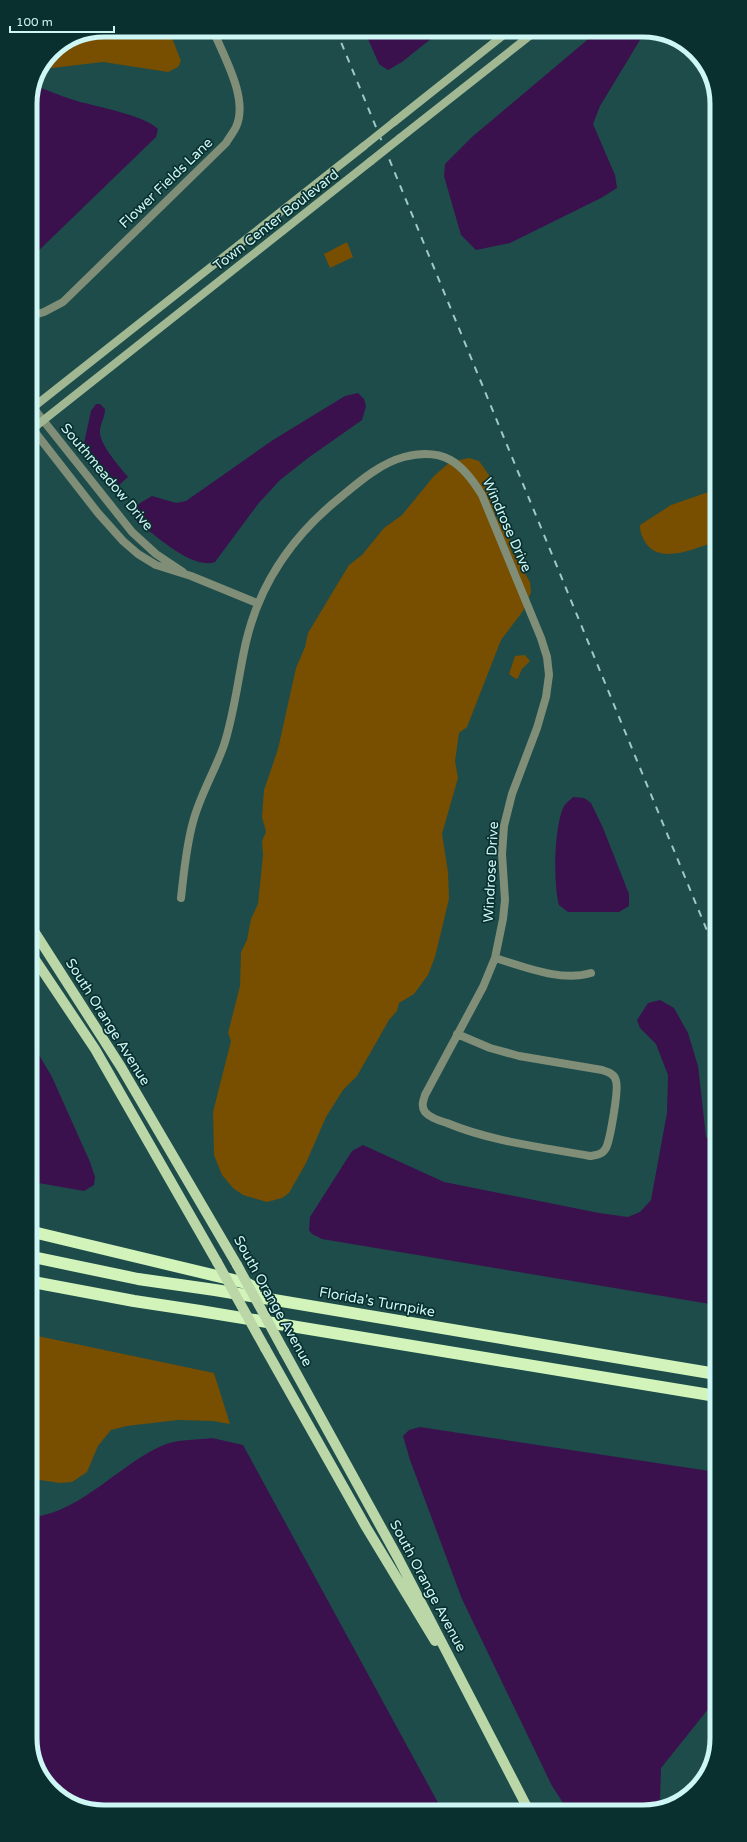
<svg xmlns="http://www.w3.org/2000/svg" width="747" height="1842" font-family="'Varela Round',sans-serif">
<rect width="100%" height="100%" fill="#1d4c4b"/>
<!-- green -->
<path fill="#784e00" d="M 104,30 L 169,30 L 181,61 L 178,67 L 168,72 L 103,62 L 44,69 L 52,52 L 76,36 Z
M 347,242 L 353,257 L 330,268 L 324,254 Z
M 469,458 L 479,461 L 491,478 L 495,516 L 509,534 L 511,550 L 530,582 L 531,592 L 523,611 L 501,640 L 467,727 L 459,733 L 455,761 L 458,778 L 442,834 L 448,872 L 449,899 L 435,957 L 428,975 L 414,994 L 399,1003 L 397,1011 L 389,1020 L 357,1076 L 343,1090 L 326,1117 L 306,1163 L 289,1193 L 282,1198 L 267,1202 L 243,1195 L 233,1188 L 222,1175 L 214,1155 L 213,1112 L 231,1041 L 228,1033 L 240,986 L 241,952 L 247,940 L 251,919 L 258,904 L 263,855 L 262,841 L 266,832 L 262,817 L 264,790 L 278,749 L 296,668 L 305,647 L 308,633 L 349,565 L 362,555 L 384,528 L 402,515 L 434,476 L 450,462 Z
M 714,490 L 714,542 C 694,549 657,566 644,540 C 641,534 640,531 640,525 L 671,505 Z
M 525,655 L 530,661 L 522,669 L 518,678 L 516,679 L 509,674 L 515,656 Z
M 33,1335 L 214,1373 L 230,1424 L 213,1421 L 178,1420 L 127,1426 L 111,1430 L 98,1446 L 87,1472 L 72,1482 L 60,1483 L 33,1479 Z"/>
<!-- water -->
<path fill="#3a114d" d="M 364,30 L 442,30 L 402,62 L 388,70 L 379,64 Z
M 599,30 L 646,30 L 600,106 L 593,124 L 615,175 L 617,188 L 601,198 L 510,243 L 476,250 L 461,235 L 444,176 L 445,164 L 472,137 Z
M 36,86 C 50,91 63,97 77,101 C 97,107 144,115 158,129 L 156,137 L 31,258 L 30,153 L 35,146 L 39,132 C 27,114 27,106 36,86 Z
M 358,393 L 364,399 L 366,406 L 362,420 L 308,458 L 280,480 L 258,504 L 215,562 C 192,570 156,535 137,522 L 134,509 L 140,503 L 152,496 L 176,503 L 186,501 L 273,440 L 345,396 Z
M 96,404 L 100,404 L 105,409 C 105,417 100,425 100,431 C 99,444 120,467 128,477 L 119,485 L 113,481 L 87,451 L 84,443 L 91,411 Z
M 573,797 L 584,798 L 591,803 L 603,828 L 629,894 L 629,906 L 619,912 L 568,912 L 559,905 C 553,884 554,826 564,806 C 566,803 570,800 573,797 Z
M 660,1000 L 674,1008 L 688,1033 L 698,1066 L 706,1137 L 716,1149 L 716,1305 L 322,1239 L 312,1234 L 309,1230 L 310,1217 L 352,1151 L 363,1145 L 444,1182 L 599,1213 L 628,1217 L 640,1212 L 651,1200 L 667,1113 L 668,1075 L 656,1044 L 640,1028 L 637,1020 L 648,1003 Z
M 32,1043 L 52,1077 L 90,1162 L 95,1177 L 94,1185 L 84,1191 L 33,1182 Z
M 420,1427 L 716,1472 L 717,1698 L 661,1768 L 660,1802 L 657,1808 L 567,1809 L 552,1786 L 462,1599 L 410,1460 L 403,1436 L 409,1430 Z
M 212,1438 L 243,1445 L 442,1810 L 99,1812 L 59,1797 L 34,1761 L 33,1517 C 82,1512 121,1462 166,1444 C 180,1439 198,1440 212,1438 Z"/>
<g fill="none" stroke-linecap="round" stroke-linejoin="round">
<!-- street -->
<path stroke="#808e77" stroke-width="8" d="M 31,316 L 44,312 L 63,302 L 226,143 C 229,138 233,133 236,127 C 249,99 224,57 213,30
M 31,405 L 132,532 L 156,554 L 183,572
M 31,427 L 98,513 L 123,541 L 138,554 L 156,565 L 191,576 L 257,603
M 181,898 C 184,872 186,847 193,822 C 200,795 215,771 224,745 C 235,711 238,677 246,642 C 260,582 294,534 342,496 C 360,481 381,463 404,457 C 443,447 462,462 482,495 L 541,638 L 547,657 L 549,675 L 546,697 L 537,728 L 512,794 L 504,826 L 502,854 L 505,900 L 503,919 L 495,958 L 483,987 L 425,1095 C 423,1101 421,1106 425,1112 C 430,1118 440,1121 447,1123 C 493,1142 542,1147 590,1156 C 596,1155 602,1155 606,1148 C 610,1140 619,1089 616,1081 C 615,1074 608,1072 602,1070 L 519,1056 L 490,1048 L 457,1034
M 495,958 C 525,967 561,982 591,973"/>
<!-- secondary -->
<path stroke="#a1b892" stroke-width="8" d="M 394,122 L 510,30
M 400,138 L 537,30
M 31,409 L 364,146
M 31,430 L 371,161"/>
<!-- primary -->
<path stroke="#bbd7a7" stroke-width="10" d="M 32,928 L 121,1067 L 237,1265
M 32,955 L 95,1049 L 217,1262
M 265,1348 L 366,1527 L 435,1641
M 284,1351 L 398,1558 L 528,1809"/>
<!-- highway -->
<path stroke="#d2f4ba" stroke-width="12" d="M 33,1232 L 246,1283 L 255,1288
M 33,1257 L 138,1279 L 215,1290 L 716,1374
M 33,1282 L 134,1301 L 200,1311 L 716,1396"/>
<!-- rail -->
<path stroke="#9ec9c7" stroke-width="2" stroke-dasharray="7 7" stroke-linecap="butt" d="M 336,30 L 715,950"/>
<!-- secondary-bridge -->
<path stroke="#a1b892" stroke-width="8" d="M 364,146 L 394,122
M 371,161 L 400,138"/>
<!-- primary-bridge -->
<path stroke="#bbd7a7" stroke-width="10" d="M 217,1262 L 265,1348
M 237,1265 L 284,1351"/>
</g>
<g text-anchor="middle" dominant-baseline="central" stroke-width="3.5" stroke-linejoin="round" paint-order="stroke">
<!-- street labels -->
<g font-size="14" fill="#cdf6f4" stroke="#09302f">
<text transform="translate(166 183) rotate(-44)">Flower Fields Lane</text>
<text transform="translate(276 220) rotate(-38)">Town Center Boulevard</text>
<text transform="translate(107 477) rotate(50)">Southmeadow Drive</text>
<text transform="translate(507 525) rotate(66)">Windrose Drive</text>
<text transform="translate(491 872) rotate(-87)">Windrose Drive</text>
<text transform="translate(108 1022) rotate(58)">South Orange Avenue</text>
<text transform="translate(273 1301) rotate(61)">South Orange Avenue</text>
<text transform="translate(377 1302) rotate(10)">Florida's Turnpike</text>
<text transform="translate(428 1586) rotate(62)">South Orange Avenue</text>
</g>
</g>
<!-- crop -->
<path d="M0 0H747V1842H0ZM104 37H643A67 67 0 0 1 710 104V1738A67 67 0 0 1 643 1805H104A67 67 0 0 1 37 1738V104A67 67 0 0 1 104 37Z" fill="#09302f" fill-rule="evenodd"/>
<path fill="none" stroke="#cdf6f4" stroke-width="5" d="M104 37H643A67 67 0 0 1 710 104V1738A67 67 0 0 1 643 1805H104A67 67 0 0 1 37 1738V104A67 67 0 0 1 104 37Z"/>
<!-- scale -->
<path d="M10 26v6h104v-6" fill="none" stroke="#cdf6f4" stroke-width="2"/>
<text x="16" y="26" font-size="12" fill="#cdf6f4" stroke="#09302f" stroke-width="3" paint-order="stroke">100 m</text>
</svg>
